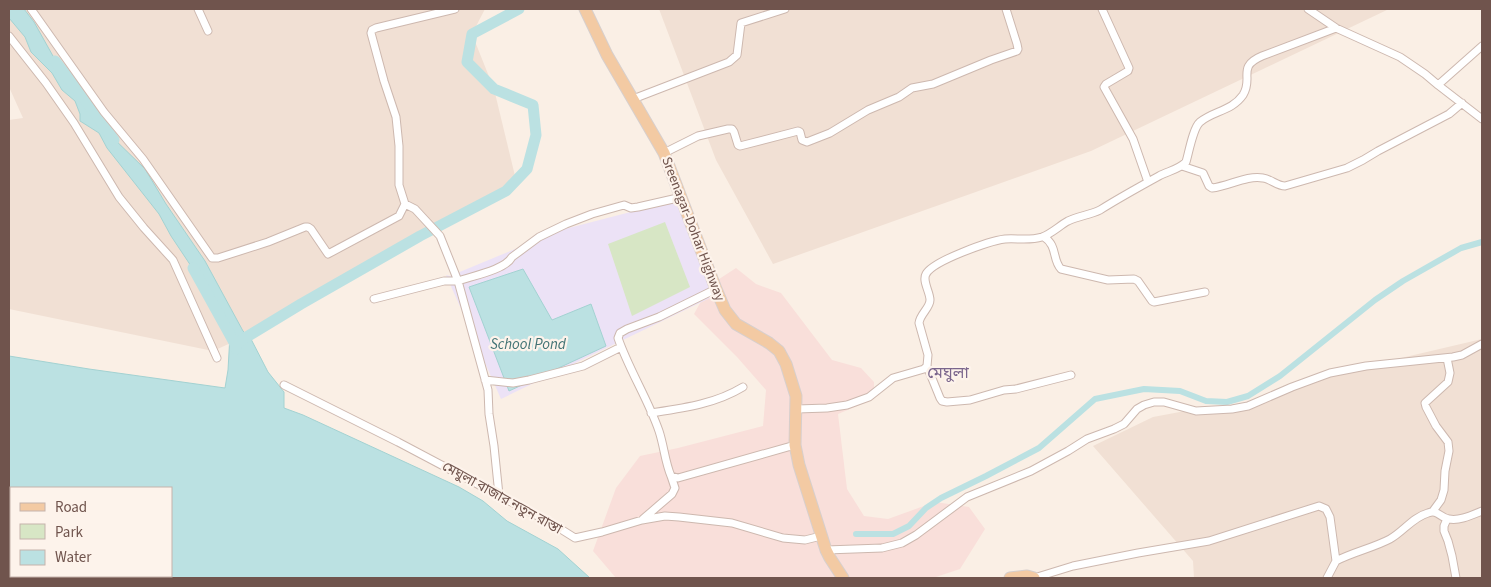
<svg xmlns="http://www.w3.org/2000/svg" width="1491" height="587" font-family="'Source Sans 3','Noto Sans Bengali',sans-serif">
<rect width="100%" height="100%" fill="#faefe5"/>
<!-- residential -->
<path fill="#f1e0d4" d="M 9,9 L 485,9 L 472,34 L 494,89 L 516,180 L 253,333 L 213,351 L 9,309 L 9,120 L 23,118 L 9,87 Z
M 659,9 L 1389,9 L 1091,151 L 773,264 L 716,160 Z
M 1482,339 L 1482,578 L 1194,578 L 1193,561 L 1093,446 L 1153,417 L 1185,411 L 1240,408 L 1333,374 Z"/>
<!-- commercial -->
<path fill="#f9dfda" d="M 736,268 L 756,284 L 781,293 L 832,360 L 861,368 L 874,382 L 874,399 L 838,414 L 847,489 L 864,516 L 888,519 L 935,502 L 969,507 L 985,529 L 960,569 L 933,578 L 616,578 L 593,551 L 616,488 L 640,456 L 678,448 L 763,426 L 766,390 L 737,357 L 694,314 L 710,285 Z"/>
<!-- education -->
<path fill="#ece2f6" d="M 677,200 L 714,296 L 501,399 L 446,275 L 450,276 L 561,230 Z"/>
<!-- green -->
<path fill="#d7e6c5" d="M 665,222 L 690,287 L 632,316 L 608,244 Z"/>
<!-- water -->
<path fill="#bbe1e2" stroke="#a3d2d2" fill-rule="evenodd" d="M 9,9 L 24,9 L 34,22 L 58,65 L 90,106 L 107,132 L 145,169 L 166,204 L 205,261 L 243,331 L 251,339 L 268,372 L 284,392 L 284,408 L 303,415 L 459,487 L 483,501 L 507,521 L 558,549 L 590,578 L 9,578 L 9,356 L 89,369 L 225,388 L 228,370 L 230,335 L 223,319 L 211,302 L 199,278 L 171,236 L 159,214 L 107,148 L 99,133 L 80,121 L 80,114 L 75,101 L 62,90 L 52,73 L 31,52 L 25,37 L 9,18 ZM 11,488 L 171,488 L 171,576 L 11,576 Z
M 523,269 L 552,320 L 591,304 L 606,346 L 509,391 L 469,287 Z"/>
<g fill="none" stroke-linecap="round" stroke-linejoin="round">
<!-- canal -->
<path stroke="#bbe1e2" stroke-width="6" d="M 856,534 L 893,534 L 909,526 L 926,508 L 941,498 L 986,476 L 1039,448 L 1095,399 L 1144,389 L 1180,391 L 1206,401 L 1227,402 L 1248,396 L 1280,376 L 1375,300 L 1403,281 L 1461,248 L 1482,242"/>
<!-- river -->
<path stroke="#bbe1e2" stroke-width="11" d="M 55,61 L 90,106 L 114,140
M 193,268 L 235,344 L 236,349
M 235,344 L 301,304 L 420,236 L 506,191 L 527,169 L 536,135 L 533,105 L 494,89 L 467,62 L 472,34 L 519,9"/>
<!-- street casing -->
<g stroke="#cdb8af" stroke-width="9">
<path id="street" d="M 31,9 L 104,112 L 143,159 L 212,258 L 218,258 L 268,242 L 305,227 L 308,227 L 311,229 L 328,254 L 399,216 L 405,204 L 399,185 L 399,146 L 396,117 L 384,81 L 371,33 L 372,30 L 376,28 L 455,9
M 198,9 L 208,31
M 1102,9 L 1129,68 L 1128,71 L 1106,84 L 1104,87 L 1133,139 L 1148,182
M 1308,9 L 1336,28 L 1400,57 L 1425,74 L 1438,85 L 1482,46
M 9,36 L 46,83 L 74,123 L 119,197 L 144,228 L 173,260 L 217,358
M 1438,85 L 1482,119
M 633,99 L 729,62 L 737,55 L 741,23 L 785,9
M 664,153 L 698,136 L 728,129 L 732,129 L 734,132 L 738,145 L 740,146 L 798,131 L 800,132 L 802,140 L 807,142 L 830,133 L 868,110 L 899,97 L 912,88 L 933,84 L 991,60 L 1017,51 L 1018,49 L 1017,44 L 1006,9
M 1182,166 L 1203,173 L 1209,186 L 1212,188 C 1229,186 1247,175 1263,178 C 1271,179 1277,186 1285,186 L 1347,168 L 1363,160 L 1378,151 L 1449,114 L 1462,103
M 405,204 L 415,209 L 440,236 L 458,281 C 472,276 505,270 512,257 L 539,237 L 566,224 L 592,214 L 624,205 L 631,208 L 638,207 L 682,197
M 1044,237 C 1058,246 1052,260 1061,269 L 1108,280 L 1134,279 L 1138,281 L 1152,301 L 1154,302 L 1205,292
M 716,289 L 659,317 L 627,329 L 620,333 L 618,338 C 629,370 648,399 659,431 C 664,446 665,462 671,476 L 678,478 L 795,445
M 374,299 L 444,281 L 458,281 L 488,390 L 489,414 L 494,446 L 499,495
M 927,366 L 940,398 L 942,401 L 947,402 L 970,400 L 1004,390 L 1016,389 L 1071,375
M 485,380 L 513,383 L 529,380 L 583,366 L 621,347
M 284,385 L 398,442 L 551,523 L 575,538 L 602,532 L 642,520 L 665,516 L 679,517 L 732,523 L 783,538 L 805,540 L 821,536
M 797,409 L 827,408 L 847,405 L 869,397 L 893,378 L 924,369 L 927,366 L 928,355 L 919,323 C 920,314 930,308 930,300 C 930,292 922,281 926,274 C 933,261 989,241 1005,239 C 1018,238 1029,241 1042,237 C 1051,234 1059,226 1068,221 C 1078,216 1090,215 1100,210 C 1119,198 1139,187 1159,176 C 1168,171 1178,170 1186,162 C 1189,152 1193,128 1200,122 C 1213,111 1232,111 1243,95 C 1254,78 1236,67 1262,56 L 1336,28
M 651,413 C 684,408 715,404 743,387
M 1433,511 L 1441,500 L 1444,490 L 1445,471 L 1449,451 L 1448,442 L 1436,426 L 1426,407 L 1425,403 L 1448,382 L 1450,373 L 1447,358
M 643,519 L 672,494 L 675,488 L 671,476
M 1447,519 L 1444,526 L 1444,531 L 1448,541 L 1452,556 L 1456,578
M 826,550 L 882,548 L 902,543 L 916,535 L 967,497 L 1031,471 L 1068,451 L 1087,439 L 1114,429 L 1124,424 L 1137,409 L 1144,405 L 1154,402 L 1164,402 L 1196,411 L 1232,409 L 1248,406 L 1292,387 L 1330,373 L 1366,366 L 1453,357 L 1462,355 L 1482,344
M 1034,578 L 1073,566 L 1138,553 L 1209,541 L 1319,506 L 1326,509 L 1330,517 L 1336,561
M 1327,578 L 1336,561 C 1353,552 1373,548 1390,539 C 1403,532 1413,517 1428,513 C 1438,509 1440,518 1449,519 C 1460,521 1472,515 1482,511"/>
</g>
<!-- primary casing -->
<g stroke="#d7cfcd" stroke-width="13">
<path id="primary" d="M 585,9 L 607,55 L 664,153 L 716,289 L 725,310 L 736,324 L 769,343 L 779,351 L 786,364 L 796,396 L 795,445 L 799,465 L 826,550 L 830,558 L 843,578
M 1010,578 L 1027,576 L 1034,578"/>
</g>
<!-- street -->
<use href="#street" stroke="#fff" stroke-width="7"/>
<!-- primary -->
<use href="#primary" stroke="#f3caa3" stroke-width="11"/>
</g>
<g text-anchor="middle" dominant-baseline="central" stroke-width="4.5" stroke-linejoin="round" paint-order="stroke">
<!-- street labels -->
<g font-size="14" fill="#70544d" stroke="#fdf3eb">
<text transform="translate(693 229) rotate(69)">Sreenagar-Dohar Highway</text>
<text transform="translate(502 498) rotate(29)">মেঘুলা বাজার নতুন রাস্তা</text>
</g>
<!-- water labels -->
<g font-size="15" font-style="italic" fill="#427375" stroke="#fdf3eb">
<text x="528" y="344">School Pond</text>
</g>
<!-- quarter labels -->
<g font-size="16" fill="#7a658c" stroke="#fdf3eb">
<text x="948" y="373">মেঘুলা</text>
</g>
</g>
<!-- border -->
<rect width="1491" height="587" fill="none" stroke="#70544d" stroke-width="20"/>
<!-- legend -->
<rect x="10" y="487" width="162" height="90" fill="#fdf3eb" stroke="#c5b3ac"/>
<rect x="20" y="503" width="25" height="8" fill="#f3caa3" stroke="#c5b3ac"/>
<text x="55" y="512" font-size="15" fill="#70544d">Road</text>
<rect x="20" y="524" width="25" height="15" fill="#d7e6c5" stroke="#c5b3ac"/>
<text x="55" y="537" font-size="15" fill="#70544d">Park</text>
<rect x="20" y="550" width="25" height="15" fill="#bbe1e2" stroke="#c5b3ac"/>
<text x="55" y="562" font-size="15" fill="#70544d">Water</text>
</svg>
